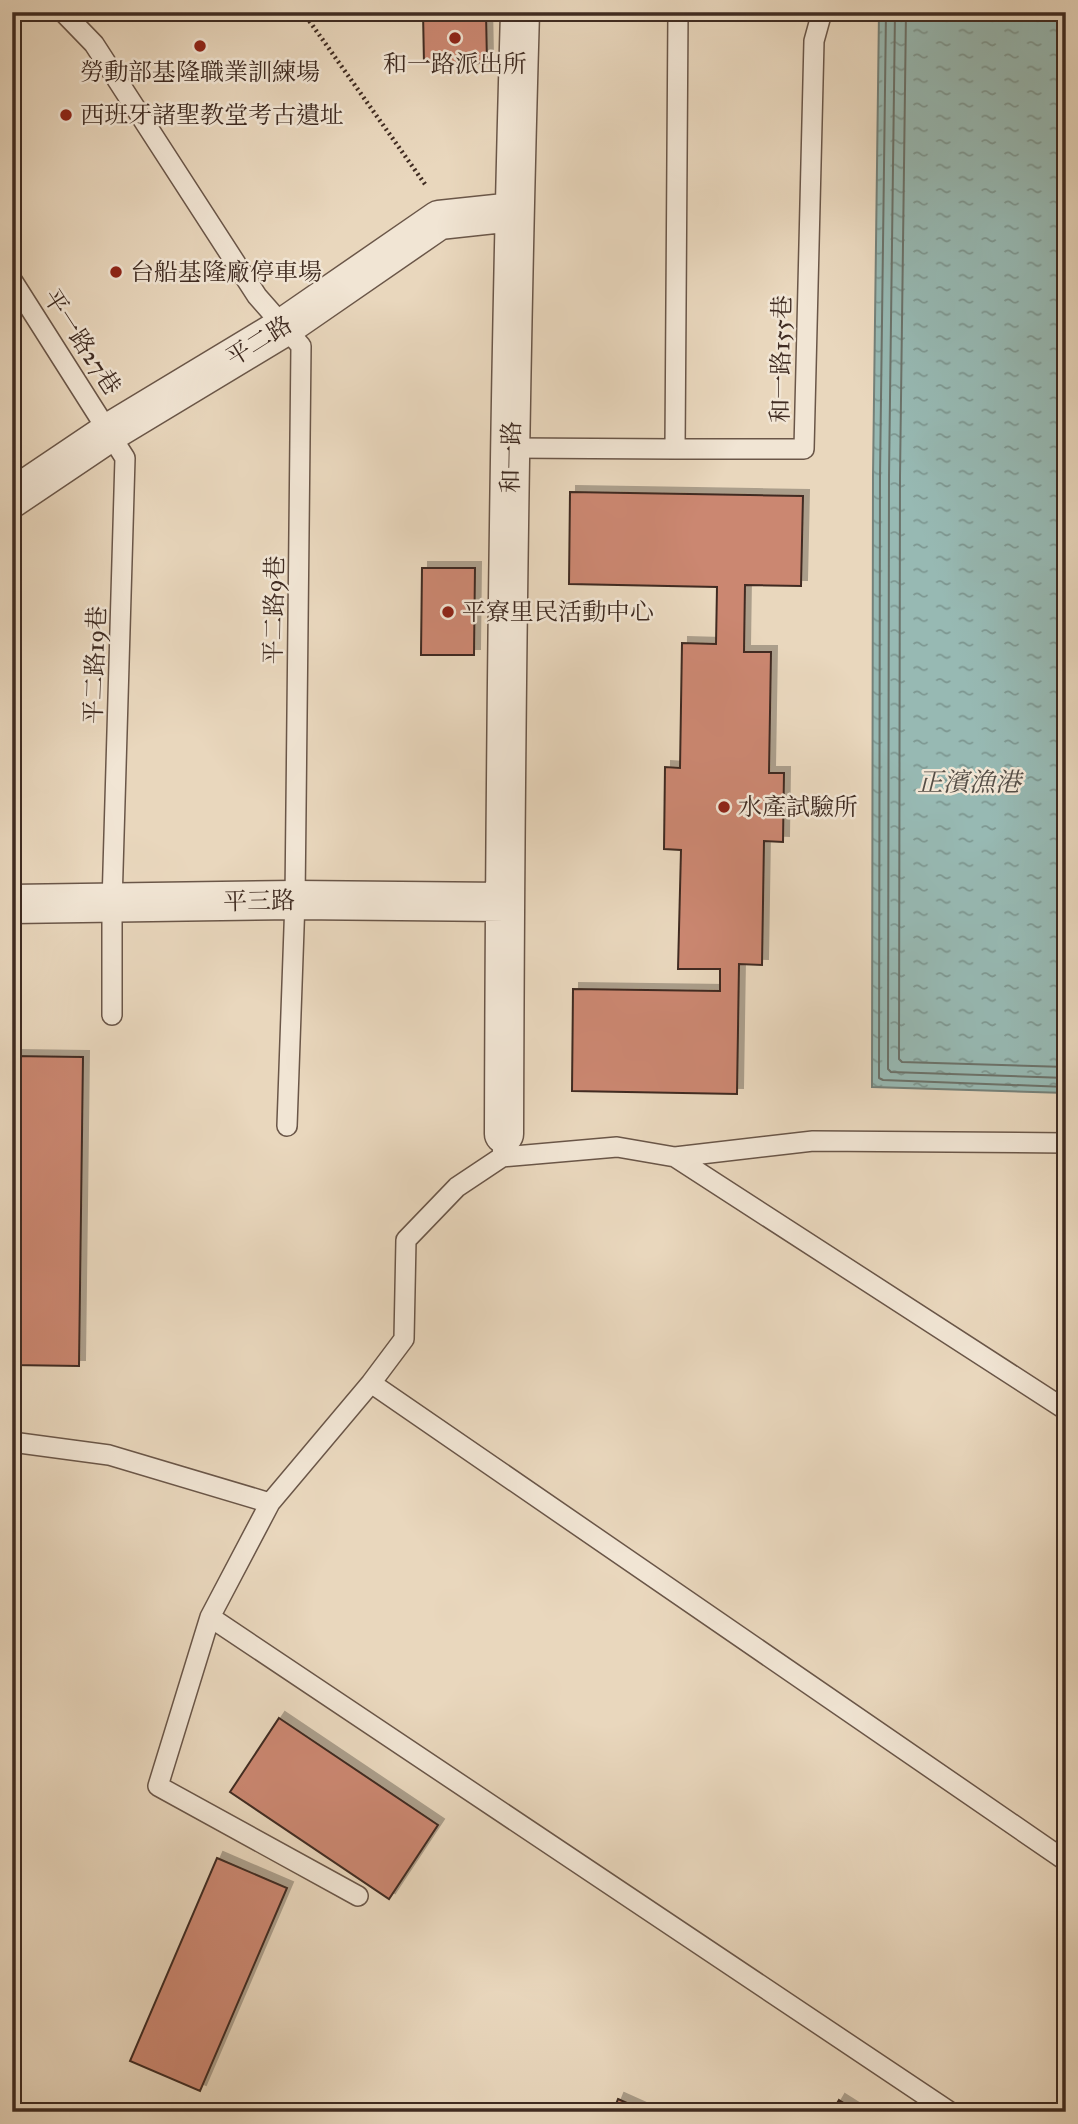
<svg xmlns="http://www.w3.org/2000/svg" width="1078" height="2124" font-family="'IM FELL Great Primer','Noto Serif TC',serif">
<defs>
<pattern id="water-ripples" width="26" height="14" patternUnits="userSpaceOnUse" patternTransform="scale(1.75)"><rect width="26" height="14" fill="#97b9b3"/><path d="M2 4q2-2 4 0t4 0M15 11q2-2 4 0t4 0" fill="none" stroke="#7d9791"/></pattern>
<filter id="shadow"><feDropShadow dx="6" dy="-6" stdDeviation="0" flood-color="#0004"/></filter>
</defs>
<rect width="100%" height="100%" fill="#e9d7bd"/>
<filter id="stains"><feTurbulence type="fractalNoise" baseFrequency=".00286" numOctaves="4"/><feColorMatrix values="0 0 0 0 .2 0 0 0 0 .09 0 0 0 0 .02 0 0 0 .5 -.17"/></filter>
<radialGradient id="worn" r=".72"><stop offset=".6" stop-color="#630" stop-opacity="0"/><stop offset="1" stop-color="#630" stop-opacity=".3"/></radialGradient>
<!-- water -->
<path fill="url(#water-ripples)" stroke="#748079" stroke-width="2" d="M 879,12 L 1066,12 L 1066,1093 L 872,1087 L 873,476 Z"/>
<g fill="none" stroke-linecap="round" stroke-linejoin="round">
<!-- shore -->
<path stroke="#6b726a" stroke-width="2" d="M 886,12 L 880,476 L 879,1078 L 883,1080 L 1066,1087
M 895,12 L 889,476 L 888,1069 L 891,1072 L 1066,1078
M 906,12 L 900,477 L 899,1059 L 902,1062 L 1066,1067"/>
</g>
<!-- building -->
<path fill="#cb8771" stroke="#3f2b21" stroke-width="2" filter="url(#shadow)" d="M 423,12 L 486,12 L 487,63 L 424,64 Z
M 570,492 L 803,496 L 801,586 L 745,585 L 744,652 L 771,652 L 769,773 L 784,773 L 783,842 L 764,841 L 762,965 L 739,964 L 737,1094 L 572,1091 L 573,989 L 720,991 L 720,969 L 678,969 L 681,850 L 664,849 L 665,767 L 680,768 L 682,643 L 716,644 L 717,587 L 569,584 Z
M 422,568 L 475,568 L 474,655 L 421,655 Z
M 12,1056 L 83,1057 L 79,1366 L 12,1365 Z
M 279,1718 L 438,1825 L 389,1899 L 230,1792 Z
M 217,1858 L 287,1888 L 200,2091 L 130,2061 Z
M 618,2099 L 647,2112 L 613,2112 Z
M 839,2100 L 858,2112 L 832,2112 Z"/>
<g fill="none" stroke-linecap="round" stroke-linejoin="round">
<!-- lane casing -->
<g stroke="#6a5648" stroke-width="22">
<path id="lane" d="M 63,12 L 94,44 L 257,296 L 301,346 L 295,900 L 287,1126
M 678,12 L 675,449 L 804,449 L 814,41 L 822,12
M 12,280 L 125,458 L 112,904 L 112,1015
M 511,448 L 675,449
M 502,1157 L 617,1147 L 675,1157 L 1066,1410
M 675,1157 L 813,1141 L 1066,1143
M 371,1383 L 1066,1861
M 12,1442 L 109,1455 L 270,1503
M 210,1617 L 950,2112
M 358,1896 L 158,1786 L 210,1617 L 270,1503 L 371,1383 L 404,1339 L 406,1240 L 457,1187 L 502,1157 L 504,1134"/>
</g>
<!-- street casing -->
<g stroke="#6a5648" stroke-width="41">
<path id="street" d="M 12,498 L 110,432 L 284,327 L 439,220 L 514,212
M 12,904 L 295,900 L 505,902
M 504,1134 C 505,760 509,386 520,12"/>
</g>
<!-- path -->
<path stroke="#3f2b21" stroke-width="4.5" stroke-dasharray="2 3.5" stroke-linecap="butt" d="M 303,12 L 427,187"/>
<!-- lane -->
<use href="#lane" stroke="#f1e5d4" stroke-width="19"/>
<!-- street -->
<use href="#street" stroke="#f1e5d4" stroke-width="38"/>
</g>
<!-- markers -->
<g fill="#8f2418" stroke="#f1e5d4" stroke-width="2.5">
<circle cx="455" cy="38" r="7"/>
<circle cx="200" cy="46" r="7"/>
<circle cx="66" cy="115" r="7"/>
<circle cx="116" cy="272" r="7"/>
<circle cx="448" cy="612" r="7"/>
<circle cx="724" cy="807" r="7"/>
</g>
<g text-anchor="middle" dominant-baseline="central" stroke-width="5" stroke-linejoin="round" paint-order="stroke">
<!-- poi labels -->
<g font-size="24" fill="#3f2b21" stroke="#f1e5d4" text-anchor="start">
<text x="455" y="64" text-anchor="middle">和一路派出所</text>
<text x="200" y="72" text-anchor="middle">勞動部基隆職業訓練場</text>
<text x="80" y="115">西班牙諸聖教堂考古遺址</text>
<text x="130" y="272">台船基隆廠停車場</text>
<text x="462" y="612">平寮里民活動中心</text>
<text x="738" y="807">水產試驗所</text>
</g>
<!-- street labels -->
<g font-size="24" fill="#3f2b21" stroke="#f1e5d4">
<text transform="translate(259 341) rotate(-32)">平二路</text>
<text transform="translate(82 342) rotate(57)">平一路27巷</text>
<text transform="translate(781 359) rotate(-89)">和一路155巷</text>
<text transform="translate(511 457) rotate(-89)">和一路</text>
<text transform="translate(274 610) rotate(-89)">平二路9巷</text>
<text transform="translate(95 665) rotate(-88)">平二路19巷</text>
<text transform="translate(259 901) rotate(-1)">平三路</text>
</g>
<!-- water labels -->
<g font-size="26" font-style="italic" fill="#554e46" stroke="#f1e5d4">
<text x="969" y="782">正濱漁港</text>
</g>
</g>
<!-- margin -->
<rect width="1078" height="2124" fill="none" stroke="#e9d7bd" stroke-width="42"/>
<rect x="14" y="14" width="1050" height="2096" fill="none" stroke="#3f2b21" stroke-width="3.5"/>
<rect x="21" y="21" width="1036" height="2082" fill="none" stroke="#3f2b21" stroke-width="2"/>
<rect width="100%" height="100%" filter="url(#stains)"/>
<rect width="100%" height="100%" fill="url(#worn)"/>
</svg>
